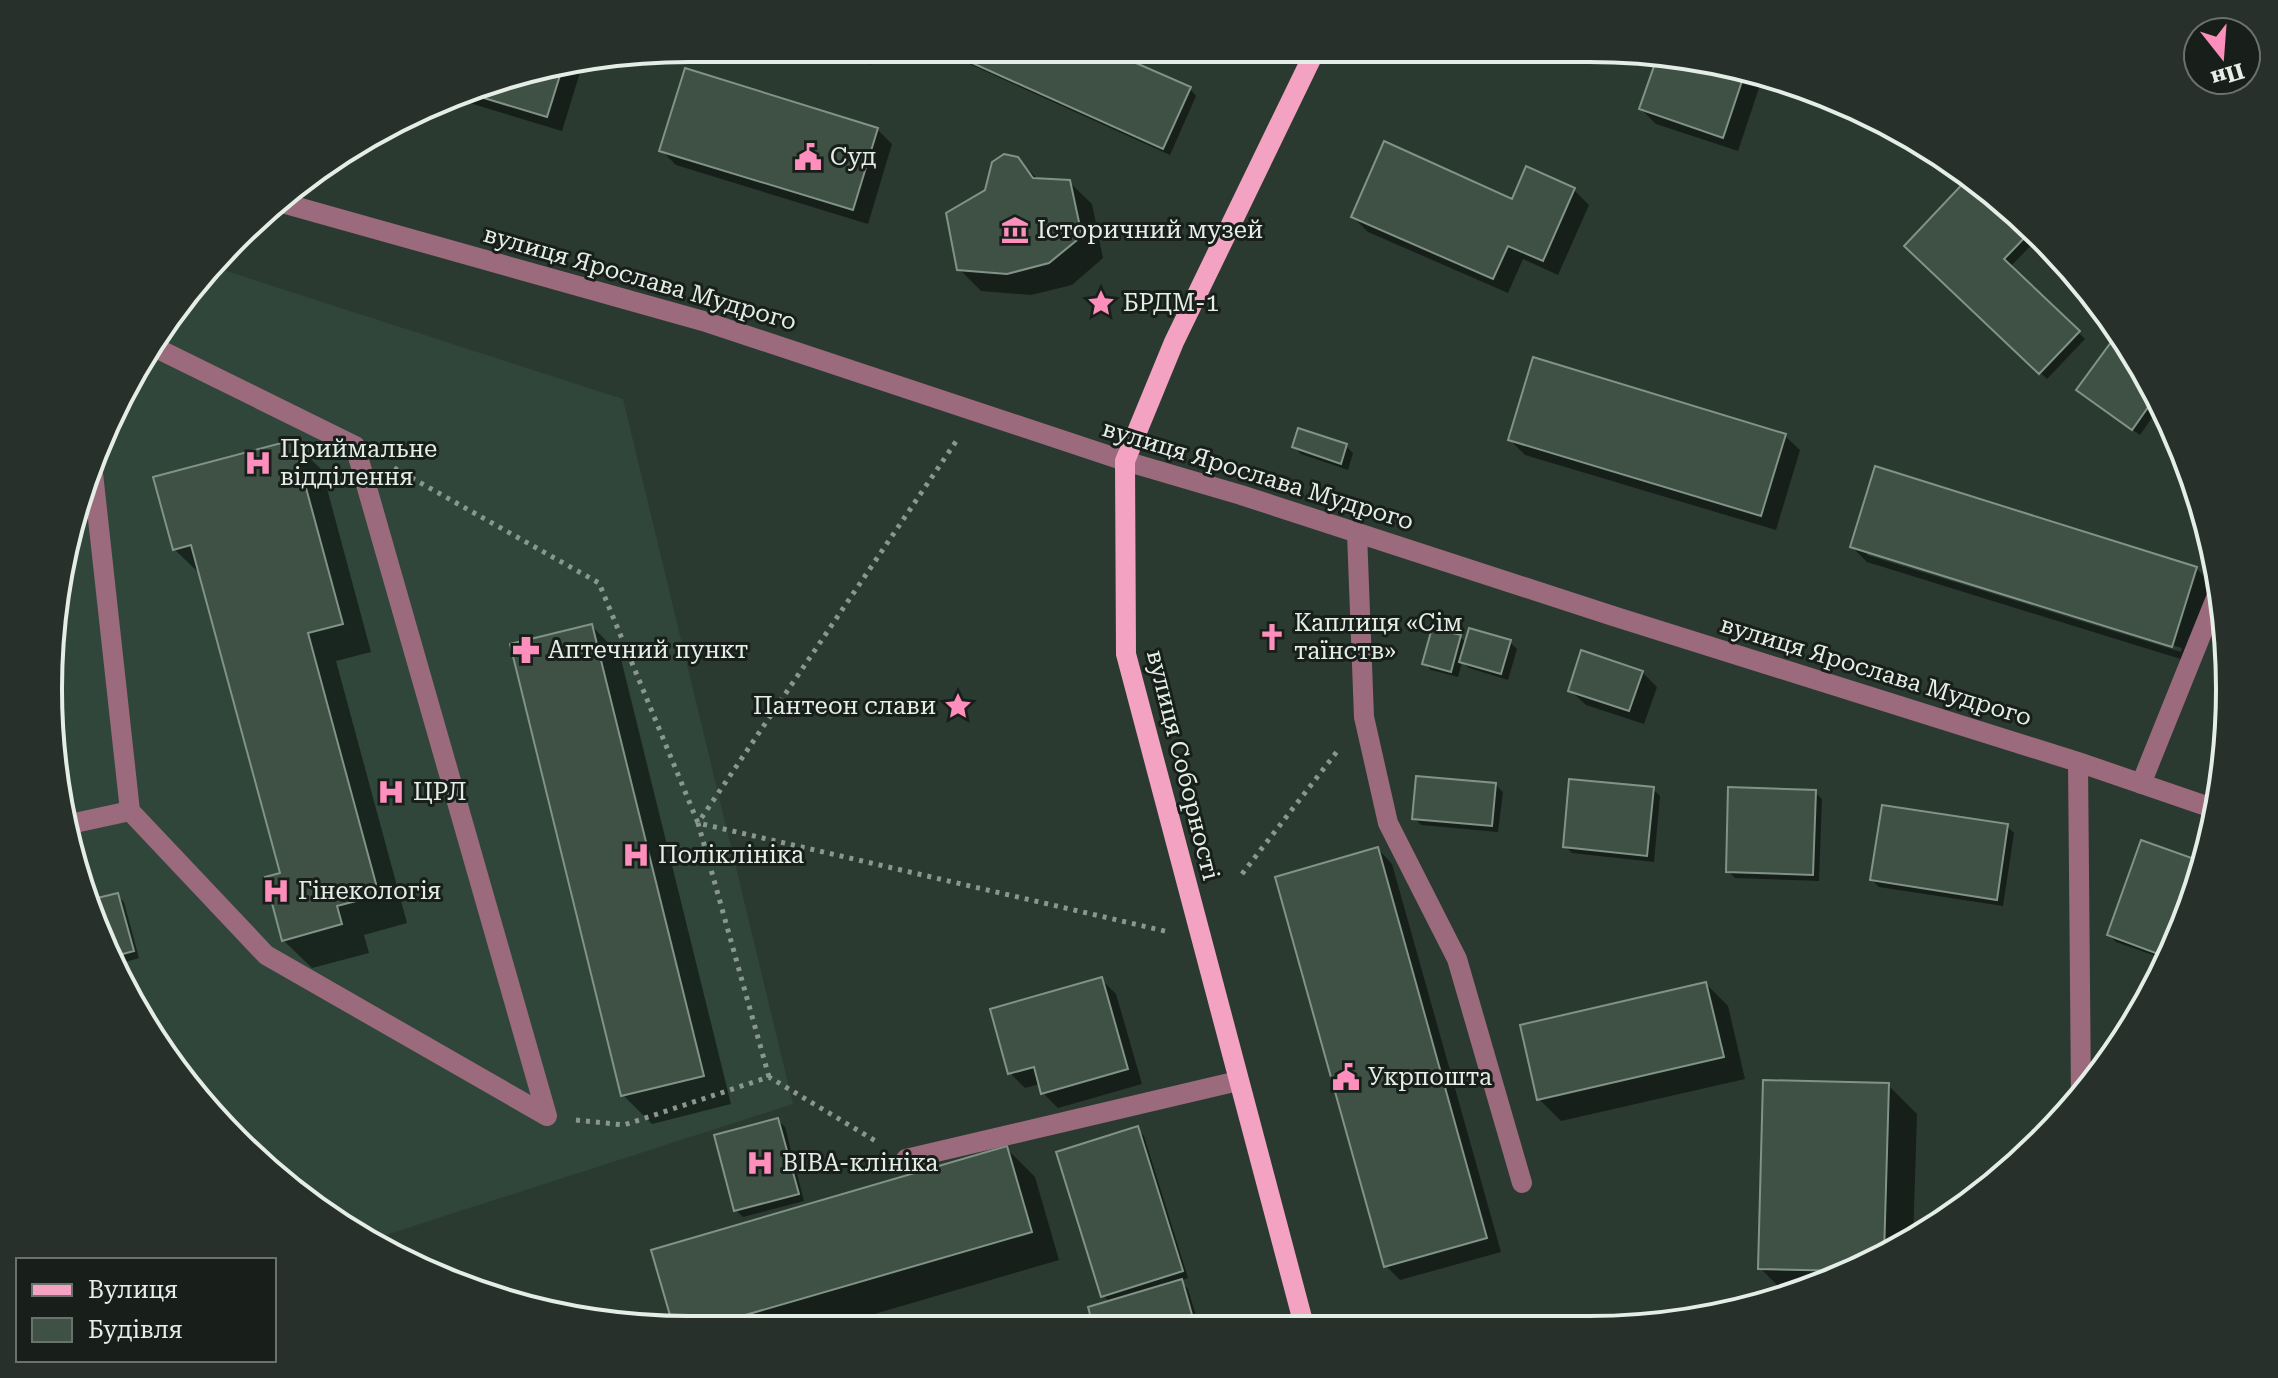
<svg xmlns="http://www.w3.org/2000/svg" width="2278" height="1378" font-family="'Roboto Serif',serif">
<rect width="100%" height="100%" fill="#2a3a30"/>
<!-- built -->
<path fill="#30463a" d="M 217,268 L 623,399 L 793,1104 L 370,1240 L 333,1222 L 180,1079 L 82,895 L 48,689 L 82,483 L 156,333 Z"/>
<!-- shadow -->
<path fill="#0007" fill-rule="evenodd" d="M 835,48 L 878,48 L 871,65 Z
M 934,48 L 1099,49 L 1190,89 L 1196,96 L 1170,155 Z
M 1660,55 L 1763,76 L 1738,151 L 1656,124 L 1641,109 Z
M 582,66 L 562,131 L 453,98 L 483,82 Z
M 877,129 L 892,144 L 868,224 L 676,165 L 661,150 Z
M 1017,159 L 1039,180 L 1069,182 L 1092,204 L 1103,258 L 1072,285 L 1031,295 L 981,291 L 959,269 L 987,191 Z
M 1972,178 L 2041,235 L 2010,267 L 2085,339 L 2047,379 L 1907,246 Z
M 1574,190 L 1589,205 L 1558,275 L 1523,259 L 1508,293 L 1368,232 L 1353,217 L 1513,201 Z
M 2137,361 L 2161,405 L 2140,435 L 2086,397 Z
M 1785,436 L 1800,450 L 1776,530 L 1525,455 L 1510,440 Z
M 293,442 L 322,470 L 371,652 L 336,661 L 407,923 L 364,935 L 369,953 L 312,968 L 283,940 L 282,874 L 201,575 L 174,549 Z
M 1346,446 L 1353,453 L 1348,470 L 1301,454 L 1294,447 Z
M 1852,547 L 2196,568 L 2211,583 L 2187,661 L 1867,562 ZM 1867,551 L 2182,648 L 2181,652 L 1867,555 Z
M 592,626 L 620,655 L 731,1104 L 652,1124 L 623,1095 Z
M 1460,637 L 1467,643 L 1510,642 L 1517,649 L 1508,680 L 1469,668 L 1462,662 L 1458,677 L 1431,670 L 1424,663 Z
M 1642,672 L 1657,687 L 1644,724 L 1586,705 L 1571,691 Z
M 1496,785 L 1503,792 L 1498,832 L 1421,825 L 1414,818 Z
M 1653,789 L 1660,796 L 1654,862 L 1572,853 L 1565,846 Z
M 1815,792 L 1822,799 L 1819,881 L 1735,878 L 1728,871 Z
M 2007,826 L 2014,833 L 2003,906 L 1879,887 L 1872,880 Z
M 2142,843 L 2203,864 L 2181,935 L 2167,960 L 2116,942 L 2109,935 Z
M 1378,849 L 1392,864 L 1501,1252 L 1400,1280 L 1386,1266 Z
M 117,895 L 124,902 L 139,958 L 119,964 L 86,903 Z
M 1101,979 L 1116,994 L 1142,1084 L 1058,1108 L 1043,1093 L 1040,1084 L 1025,1088 L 1010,1073 Z
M 1706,984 L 1728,1006 L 1745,1079 L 1561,1121 L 1539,1099 Z
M 1888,1085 L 1917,1114 L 1913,1241 L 1795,1296 L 1760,1303 L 1759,1294 L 1784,1292 L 1760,1268 Z
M 778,1120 L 785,1127 L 804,1201 L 743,1217 L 736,1210 Z
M 1137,1129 L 1144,1136 L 1188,1278 L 1180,1281 L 1188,1289 L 1200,1329 L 1096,1329 L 1110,1302 L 1103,1296 Z
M 1007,1149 L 1035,1177 L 1059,1260 L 823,1329 L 676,1329 Z
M 999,1323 L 1005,1329 L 979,1329 Z"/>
<!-- building -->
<path fill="#3f5045" stroke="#819387" stroke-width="2" d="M 939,48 L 1104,49 L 1191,87 L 1163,149 Z
M 1658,55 L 1745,72 L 1723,138 L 1639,109 Z
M 685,68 L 878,128 L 853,210 L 659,151 Z
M 562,69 L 547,117 L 464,92 L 483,82 Z
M 1384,141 L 1512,199 L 1526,166 L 1575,188 L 1543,261 L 1508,246 L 1493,279 L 1351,217 Z
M 1004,154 L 1018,157 L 1033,178 L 1070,180 L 1082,236 L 1049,263 L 1007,274 L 957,270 L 946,213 L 985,190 L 992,162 Z
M 1970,176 L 2033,229 L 2004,259 L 2080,331 L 2039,374 L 1904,246 Z
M 2112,341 L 2135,357 L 2156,396 L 2132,430 L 2076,390 Z
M 1533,357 L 1786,434 L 1761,516 L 1508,440 Z
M 1298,428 L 1347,444 L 1341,464 L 1292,447 Z
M 293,440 L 343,624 L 308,633 L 379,895 L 337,906 L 342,924 L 282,941 L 265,877 L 280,873 L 191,545 L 173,550 L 153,477 Z
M 1875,466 L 2197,567 L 2172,647 L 1850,547 Z
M 592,624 L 704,1076 L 621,1096 L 510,644 Z
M 1432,628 L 1461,635 L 1451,672 L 1422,664 Z
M 1469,628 L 1511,640 L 1501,674 L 1459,662 Z
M 1581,650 L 1643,671 L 1629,711 L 1568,691 Z
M 1416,776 L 1496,783 L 1492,826 L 1412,819 Z
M 1569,779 L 1654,787 L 1647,856 L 1563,847 Z
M 1728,787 L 1816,790 L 1813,875 L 1726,872 Z
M 1882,805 L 2008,824 L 1997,900 L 1870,880 Z
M 2141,840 L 2203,862 L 2181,935 L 2169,958 L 2107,935 Z
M 1378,847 L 1487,1238 L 1384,1267 L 1275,877 Z
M 118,893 L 134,951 L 115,956 L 85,901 Z
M 1102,977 L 1128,1069 L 1041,1094 L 1034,1067 L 1008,1074 L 990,1009 Z
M 1706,982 L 1724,1057 L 1537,1100 L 1520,1025 Z
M 1763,1080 L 1889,1083 L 1884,1255 L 1850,1271 L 1758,1269 Z
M 778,1118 L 799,1194 L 734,1211 L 714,1135 Z
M 1138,1126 L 1183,1271 L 1101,1297 L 1056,1152 Z
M 1007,1146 L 1032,1232 L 697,1329 L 674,1329 L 651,1250 Z
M 1182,1279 L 1196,1329 L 1094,1329 L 1088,1307 Z
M 1816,1286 L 1795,1296 L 1758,1303 L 1757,1292 Z"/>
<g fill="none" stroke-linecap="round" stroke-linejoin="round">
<!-- path -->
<path stroke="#8a978e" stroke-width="5" stroke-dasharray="4 6" stroke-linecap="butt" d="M 394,468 L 599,583 L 698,823 L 1169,932
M 1242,874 L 1339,749
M 769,1077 L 698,823 L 959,437
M 576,1120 L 624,1125 L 769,1077 L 879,1143"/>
<!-- minor -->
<path stroke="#9b6a7c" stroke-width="20" d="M 279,202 L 703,321 L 1125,461 L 1241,495 L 1613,616 L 2078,762 L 2218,810
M 92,464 L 130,811 L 266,955 L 547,1116 L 355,446 L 150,345
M 1357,533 L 1364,717 L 1388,823 L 1457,959 L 1522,1183
M 2078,762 L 2081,1095
M 2141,784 L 2220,588
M 70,824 L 130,811
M 906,1159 L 1238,1081"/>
<!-- major -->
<path stroke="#f4a2c2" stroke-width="20" d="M 1305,1329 L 1126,654 L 1125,461 L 1174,342 L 1316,49"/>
</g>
<!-- icons -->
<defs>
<g id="civic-bare" transform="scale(2.16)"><path d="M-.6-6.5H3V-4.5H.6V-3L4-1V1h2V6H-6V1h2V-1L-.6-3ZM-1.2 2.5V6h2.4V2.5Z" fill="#fe8ebc" stroke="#181f1b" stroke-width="2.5" paint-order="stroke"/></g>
<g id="museum-bare" transform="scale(2.16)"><path d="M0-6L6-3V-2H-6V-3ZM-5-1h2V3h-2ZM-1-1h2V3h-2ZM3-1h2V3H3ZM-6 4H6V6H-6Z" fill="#fe8ebc" stroke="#181f1b" stroke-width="2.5" paint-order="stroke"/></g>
<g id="sight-bare" transform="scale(2.16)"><path d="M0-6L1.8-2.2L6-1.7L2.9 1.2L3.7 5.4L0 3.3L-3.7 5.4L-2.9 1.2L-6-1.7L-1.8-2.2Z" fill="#fe8ebc" stroke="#181f1b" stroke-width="2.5" paint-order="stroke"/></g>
<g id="hospital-bare" transform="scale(2.16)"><path d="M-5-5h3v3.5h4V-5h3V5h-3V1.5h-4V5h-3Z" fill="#fe8ebc" stroke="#181f1b" stroke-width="2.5" paint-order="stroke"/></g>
<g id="church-bare" transform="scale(2.16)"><path d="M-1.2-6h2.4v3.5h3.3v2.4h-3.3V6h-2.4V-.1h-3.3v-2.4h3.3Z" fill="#fe8ebc" stroke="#181f1b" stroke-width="2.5" paint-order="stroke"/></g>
<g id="pharmacy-bare" transform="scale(2.16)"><path d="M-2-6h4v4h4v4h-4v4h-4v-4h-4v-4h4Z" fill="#fe8ebc" stroke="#181f1b" stroke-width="2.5" paint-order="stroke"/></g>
</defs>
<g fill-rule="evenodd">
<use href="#civic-bare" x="808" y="157"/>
<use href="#museum-bare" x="1015" y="230"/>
<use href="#sight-bare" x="1101" y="303"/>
<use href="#hospital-bare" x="258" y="463"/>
<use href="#church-bare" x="1272" y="637"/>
<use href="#pharmacy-bare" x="526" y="650"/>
<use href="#sight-bare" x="958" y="706"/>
<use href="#hospital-bare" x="391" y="792"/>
<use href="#hospital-bare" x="636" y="855"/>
<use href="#hospital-bare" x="276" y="891"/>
<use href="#civic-bare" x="1346" y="1077"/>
<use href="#hospital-bare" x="760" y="1163"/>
</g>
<g text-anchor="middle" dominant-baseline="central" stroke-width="6" stroke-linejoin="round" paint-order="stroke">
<!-- poi labels -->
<g font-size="24" fill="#e4eee7" stroke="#181f1b" text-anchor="start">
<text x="830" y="157">Суд</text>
<text x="1037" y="230">Історичний музей</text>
<text x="1123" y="303">БРДМ-1</text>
<text x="280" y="449">Приймальне<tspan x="280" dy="28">відділення</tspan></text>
<text x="1294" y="623">Каплиця «Сім<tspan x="1294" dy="28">таїнств»</tspan></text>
<text x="548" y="650">Аптечний пункт</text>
<text x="936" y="706" text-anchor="end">Пантеон слави</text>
<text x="413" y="792">ЦРЛ</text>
<text x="658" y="855">Поліклініка</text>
<text x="298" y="891">Гінекологія</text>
<text x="1368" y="1077">Укрпошта</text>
<text x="782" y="1163">ВІВА-клініка</text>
</g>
<!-- street labels -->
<g font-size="24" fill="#e4eee7" stroke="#181f1b">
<text transform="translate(640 278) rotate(16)">вулиця Ярослава Мудрого</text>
<text transform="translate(1258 475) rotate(17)">вулиця Ярослава Мудрого</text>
<text transform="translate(1876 671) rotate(17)">вулиця Ярослава Мудрого</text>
<text transform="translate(1183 765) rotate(76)">вулиця Соборності</text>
</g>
</g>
<!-- crop -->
<path d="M0 0H2278V1378H0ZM689 62H1589A627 627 0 0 1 2216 689V689A627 627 0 0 1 1589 1316H689A627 627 0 0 1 62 689V689A627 627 0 0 1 689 62Z" fill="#28302b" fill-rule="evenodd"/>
<path fill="none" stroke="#e4eee7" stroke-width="4" d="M689 62H1589A627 627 0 0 1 2216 689V689A627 627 0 0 1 1589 1316H689A627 627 0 0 1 62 689V689A627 627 0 0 1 689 62Z"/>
<!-- legend -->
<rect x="16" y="1258" width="260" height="104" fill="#181f1b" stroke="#6a726d" stroke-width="2"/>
<rect x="32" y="1284" width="40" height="12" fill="#f4a2c2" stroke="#6a726d" stroke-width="2"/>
<text x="88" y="1298" font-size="24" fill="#e4eee7">Вулиця</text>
<rect x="32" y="1318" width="40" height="24" fill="#3f5045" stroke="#6a726d" stroke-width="2"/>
<text x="88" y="1338" font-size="24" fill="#e4eee7">Будівля</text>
<!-- north arrow -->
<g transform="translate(2222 56) rotate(163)"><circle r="38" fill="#181f1b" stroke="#6a726d" stroke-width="2"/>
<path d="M0-6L14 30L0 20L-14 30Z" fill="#fe8ebc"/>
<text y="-12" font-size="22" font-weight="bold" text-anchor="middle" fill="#e4eee7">Пн</text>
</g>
</svg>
